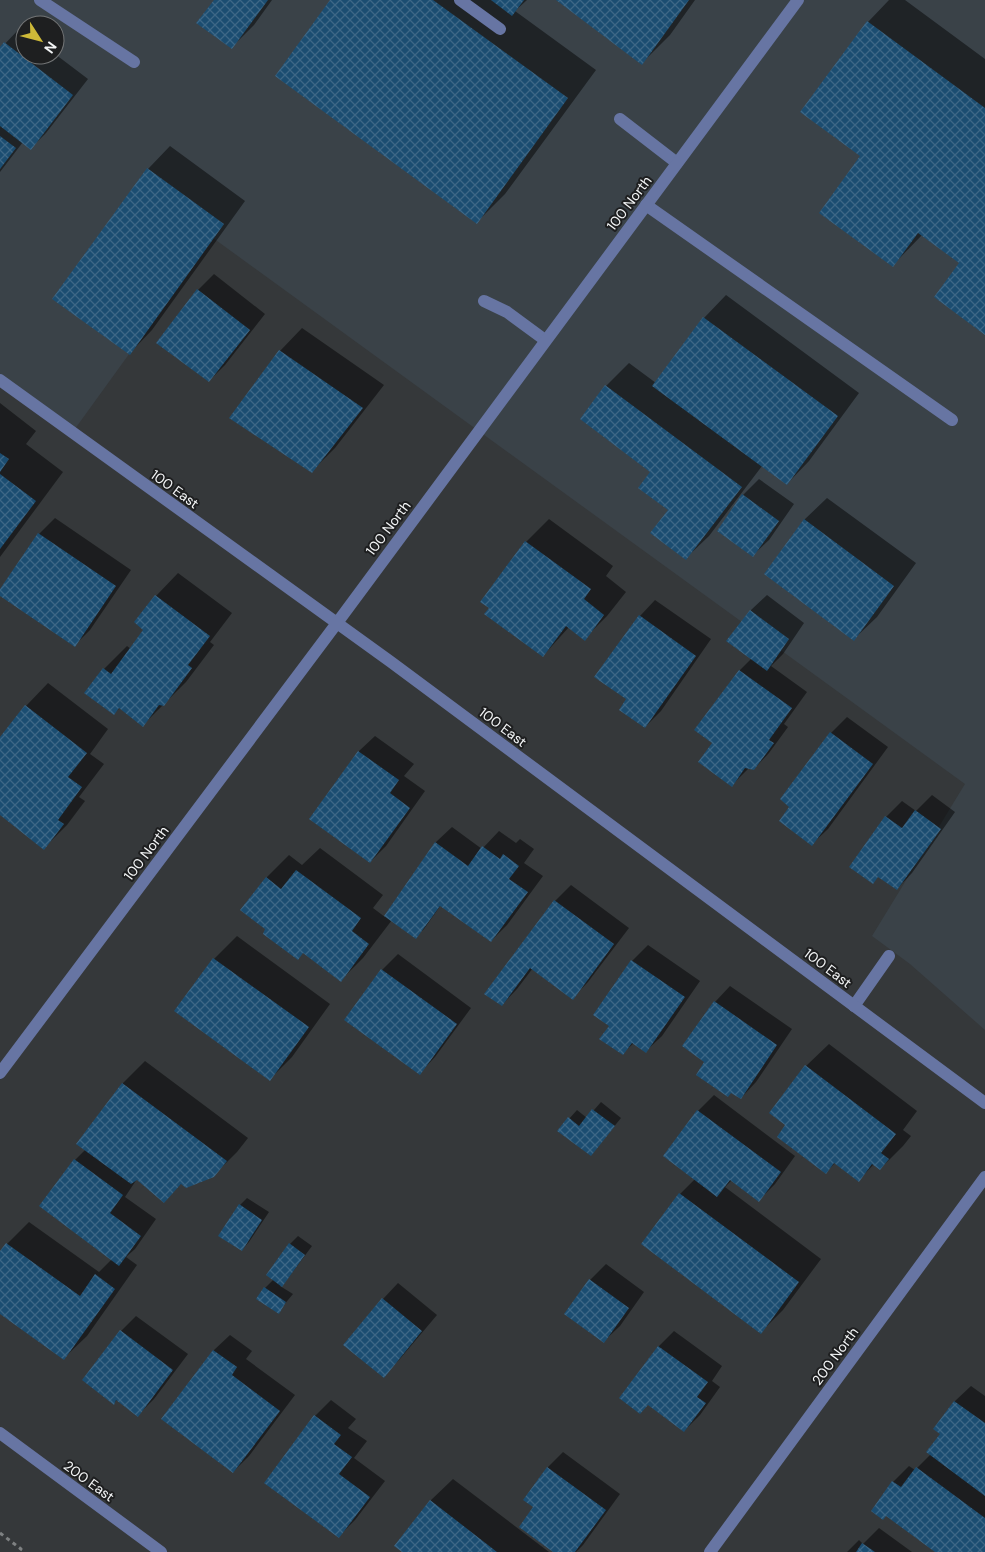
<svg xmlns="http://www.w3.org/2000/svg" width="985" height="1552" font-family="'DM Sans',sans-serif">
<defs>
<pattern id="building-cross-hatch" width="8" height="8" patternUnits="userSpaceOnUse" patternTransform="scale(1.25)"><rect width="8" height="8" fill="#1b4d71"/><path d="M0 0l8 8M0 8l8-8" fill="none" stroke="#3d6786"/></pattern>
</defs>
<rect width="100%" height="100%" fill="#35383a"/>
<!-- built -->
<path fill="#3a4248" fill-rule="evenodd" d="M 0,0 L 985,0 L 985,1030 L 910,964 L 872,936 L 965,784 L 213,238 L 72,433 L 0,380 ZM 25,25 L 55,25 L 55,55 L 25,55 Z"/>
<!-- shadow -->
<path fill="#0007" d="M 216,0 L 272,0 L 254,25 L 232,47 Z
M 332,0 L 527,0 L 515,11 L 596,70 L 505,194 L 477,222 Z
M 558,0 L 695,0 L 670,35 L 642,63 Z
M 889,0 L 905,0 L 985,59 L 985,333 L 961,263 L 922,235 L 893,265 L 862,156 L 868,22 Z
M 20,28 L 25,31 L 25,55 L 55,54 L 88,79 L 46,133 L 31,148 L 23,142 L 0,172 L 0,49 Z
M 170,146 L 245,201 L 152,330 L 130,353 L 148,169 Z
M 214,274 L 265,314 L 225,365 L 209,381 L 198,290 Z
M 726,295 L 859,393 L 809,461 L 787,484 L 762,466 L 709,536 L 686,558 L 669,510 L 652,472 L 582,419 L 606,386 L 629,363 L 656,383 L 704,318 Z
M 302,328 L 384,385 L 335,448 L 312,471 L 280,351 Z
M 0,403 L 36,431 L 26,444 L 63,472 L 0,557 Z
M 759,479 L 794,504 L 769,540 L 753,555 L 743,495 Z
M 827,498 L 916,563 L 877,617 L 854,639 L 804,520 Z
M 55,518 L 131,570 L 90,630 L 74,646 L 0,594 L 0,591 L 39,534 Z
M 549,519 L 613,566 L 606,576 L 626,592 L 607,616 L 584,639 L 569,627 L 543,656 L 482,601 L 526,542 Z
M 178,573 L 232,613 L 210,642 L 214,645 L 186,682 L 143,725 L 120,708 L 113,714 L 86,693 L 104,669 L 127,646 L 131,649 L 145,630 L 156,596 Z
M 767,595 L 804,623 L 783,654 L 771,666 L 807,692 L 784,724 L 788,727 L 769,753 L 754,769 L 749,768 L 732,785 L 714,743 L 696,730 L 740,670 L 752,658 L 728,641 L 751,610 Z
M 655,600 L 711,639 L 661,711 L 645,727 L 628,699 L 640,616 Z
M 48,683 L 108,729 L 90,754 L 104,764 L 79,797 L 85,801 L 67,825 L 44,848 L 0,814 L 0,739 L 26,706 Z
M 847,717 L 888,747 L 828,829 L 812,844 L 791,807 L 781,799 L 831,733 Z
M 375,736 L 414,764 L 404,776 L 425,791 L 386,846 L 370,862 L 311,819 L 359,751 Z
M 932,795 L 955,812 L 912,873 L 897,889 L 879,876 L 873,882 L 851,867 L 886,817 L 902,801 L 916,811 Z
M 452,827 L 482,849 L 499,831 L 516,843 L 520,839 L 534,849 L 524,863 L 543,876 L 507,925 L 491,941 L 441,905 L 424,929 L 416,937 L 392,920 L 363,958 L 341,980 L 304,952 L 298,958 L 267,928 L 266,878 L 289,855 L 302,865 L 320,848 L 383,895 L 373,908 L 385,917 L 436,842 Z
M 571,885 L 629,928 L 588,982 L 573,998 L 533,968 L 517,989 L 502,1005 L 486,994 L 555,901 Z
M 237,936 L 330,1004 L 292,1057 L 270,1079 L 176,1011 L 214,959 Z
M 648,945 L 700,981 L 662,1036 L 646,1051 L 634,1043 L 623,1053 L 610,1025 L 595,1015 L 632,961 Z
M 398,954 L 471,1008 L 435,1057 L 420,1073 L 382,970 Z
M 730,986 L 792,1029 L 756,1082 L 741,1098 L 706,1062 L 715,1002 Z
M 829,1044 L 917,1111 L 903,1130 L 911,1136 L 903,1146 L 880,1169 L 874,1164 L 859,1180 L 836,1162 L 826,1172 L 787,1125 L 806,1066 Z
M 145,1061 L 248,1138 L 237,1152 L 214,1175 L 182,1183 L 164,1201 L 137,1179 L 125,1197 L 156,1219 L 135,1249 L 126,1257 L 137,1265 L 87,1336 L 64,1358 L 0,1312 L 0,1253 L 7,1244 L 29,1222 L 99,1272 L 112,1259 L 75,1160 L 86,1149 L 78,1144 L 123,1083 Z
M 714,1095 L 795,1156 L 775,1184 L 759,1200 L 732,1180 L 725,1187 L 821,1259 L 783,1310 L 761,1332 L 643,1244 L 680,1194 L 695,1179 L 665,1156 L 698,1111 Z
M 601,1102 L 621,1118 L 591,1155 L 559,1130 L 577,1110 L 587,1118 Z
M 247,1198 L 269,1212 L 249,1242 L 242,1250 L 240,1205 Z
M 298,1236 L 312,1246 L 289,1277 L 280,1286 L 293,1294 L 278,1312 L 265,1288 L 274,1279 L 290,1244 Z
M 606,1264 L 644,1292 L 620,1326 L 604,1341 L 590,1280 Z
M 398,1283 L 437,1315 L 399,1360 L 383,1376 L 383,1299 Z
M 136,1316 L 188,1354 L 154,1399 L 138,1415 L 118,1399 L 114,1403 L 121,1331 Z
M 674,1331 L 722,1366 L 712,1381 L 720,1387 L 700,1415 L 684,1431 L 649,1404 L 620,1398 L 659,1346 Z
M 230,1335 L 252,1351 L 246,1359 L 295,1395 L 249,1456 L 233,1472 L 163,1419 L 214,1350 Z
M 971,1386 L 985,1396 L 985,1552 L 937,1552 L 886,1515 L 872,1511 L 893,1482 L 909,1466 L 915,1470 L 931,1454 L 942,1433 L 935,1428 L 955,1401 Z
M 331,1400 L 356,1419 L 348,1428 L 367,1441 L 354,1458 L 385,1481 L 355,1520 L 339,1536 L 266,1482 L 315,1416 Z
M 563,1452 L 620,1494 L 583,1545 L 576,1552 L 555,1552 L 535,1507 L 547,1468 Z
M 453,1479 L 549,1552 L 404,1552 L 430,1501 Z
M 879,1528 L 912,1552 L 847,1552 L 859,1540 L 863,1544 Z"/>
<!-- building -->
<path fill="url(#building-cross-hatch)" d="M 214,0 L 268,0 L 232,49 L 196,23 Z
M 330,0 L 433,0 L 568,98 L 477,224 L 275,76 Z
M 491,0 L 524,0 L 512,16 Z
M 556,0 L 689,0 L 642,65 Z
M 867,21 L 985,108 L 985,335 L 934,297 L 959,263 L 918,233 L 893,267 L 819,213 L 860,156 L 800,112 Z
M 4,42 L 73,95 L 31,150 L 0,126 L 0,47 Z
M 0,136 L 16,148 L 0,169 Z
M 147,168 L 224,224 L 130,355 L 52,299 Z
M 197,289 L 250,330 L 209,382 L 156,343 Z
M 703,317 L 838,416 L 787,485 L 652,386 Z
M 279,350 L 363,408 L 312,473 L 229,418 Z
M 605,385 L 742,487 L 686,560 L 650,533 L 668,510 L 638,488 L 650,472 L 580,419 Z
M 0,453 L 9,459 L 0,472 Z
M 0,474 L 36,501 L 0,549 Z
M 742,494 L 779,521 L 753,557 L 717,531 Z
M 804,519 L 894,586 L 854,641 L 764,574 Z
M 38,533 L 116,586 L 75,647 L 0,596 L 0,589 Z
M 525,541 L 591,589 L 584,599 L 604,615 L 585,641 L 566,626 L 543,657 L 484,614 L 489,608 L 480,602 Z
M 155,595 L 210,636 L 188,665 L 192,668 L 164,706 L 159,705 L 143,727 L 119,708 L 114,715 L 84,693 L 103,668 L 111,674 L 143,630 L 134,622 Z
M 750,610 L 789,639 L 767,671 L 726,641 Z
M 639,615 L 696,656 L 645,728 L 619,710 L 626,699 L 594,677 Z
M 739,670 L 792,708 L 769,740 L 774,743 L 754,770 L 745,768 L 732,787 L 698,762 L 712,743 L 694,730 Z
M 25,705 L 87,753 L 68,777 L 82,787 L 58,820 L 64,824 L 44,850 L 0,815 L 0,737 Z
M 830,732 L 873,764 L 812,846 L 779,821 L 789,807 L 780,799 Z
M 358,751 L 399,780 L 390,793 L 410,808 L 370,863 L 309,819 Z
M 915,810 L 941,829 L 897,890 L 878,877 L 873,884 L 849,867 L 885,816 L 902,828 Z
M 435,842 L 468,866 L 482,846 L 500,859 L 503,854 L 519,866 L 509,879 L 528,892 L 491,942 L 440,906 L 416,939 L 384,916 Z
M 296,870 L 361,918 L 352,931 L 369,944 L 341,982 L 303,953 L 298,960 L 263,934 L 265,929 L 240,910 L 266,877 L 281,889 Z
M 554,900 L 614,944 L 573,1000 L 530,968 L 502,1006 L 484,994 Z
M 213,958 L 309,1027 L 270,1081 L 174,1011 Z
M 631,960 L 685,997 L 646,1053 L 632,1043 L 623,1055 L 599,1039 L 609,1026 L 593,1015 Z
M 381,969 L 457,1024 L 420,1075 L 344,1020 Z
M 714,1001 L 777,1045 L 741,1099 L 731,1093 L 728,1097 L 696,1075 L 704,1062 L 682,1046 Z
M 805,1065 L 896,1134 L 881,1153 L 889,1159 L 880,1170 L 872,1164 L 859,1182 L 834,1163 L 826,1174 L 777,1137 L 785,1125 L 769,1113 Z
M 122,1083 L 227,1161 L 214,1177 L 186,1188 L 181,1184 L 164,1203 L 137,1180 L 131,1184 L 76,1144 Z
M 592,1109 L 615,1126 L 591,1156 L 557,1131 L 568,1117 L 579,1126 Z
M 697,1110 L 781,1172 L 759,1202 L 730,1180 L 717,1197 L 663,1156 Z
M 74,1159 L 123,1195 L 110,1213 L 141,1236 L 119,1266 L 39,1206 Z
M 679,1193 L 799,1282 L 761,1334 L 641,1244 Z
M 239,1204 L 262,1220 L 242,1251 L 218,1236 Z
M 6,1243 L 80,1296 L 95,1274 L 115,1289 L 64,1360 L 0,1314 L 0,1251 Z
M 289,1243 L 305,1255 L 282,1287 L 266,1275 Z
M 589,1279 L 629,1308 L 604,1343 L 564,1314 Z
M 264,1287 L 286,1302 L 279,1314 L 256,1299 Z
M 382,1298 L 422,1331 L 384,1378 L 343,1345 Z
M 120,1330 L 173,1370 L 138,1417 L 116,1400 L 114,1405 L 82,1380 Z
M 658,1346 L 708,1382 L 697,1397 L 706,1403 L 684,1432 L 648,1405 L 640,1414 L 619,1398 Z
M 213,1350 L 237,1367 L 232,1375 L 280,1411 L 233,1473 L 161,1419 Z
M 954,1401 L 985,1423 L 985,1496 L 926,1452 L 940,1434 L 933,1429 Z
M 314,1415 L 341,1435 L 334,1444 L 352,1457 L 339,1474 L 370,1497 L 339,1538 L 264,1483 Z
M 547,1467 L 606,1510 L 575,1552 L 553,1552 L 519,1527 L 533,1507 L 523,1500 Z
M 916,1467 L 985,1518 L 985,1552 L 935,1552 L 886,1516 L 883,1520 L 871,1511 L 892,1481 L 901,1487 Z
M 430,1500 L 497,1552 L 402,1552 L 394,1546 Z
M 862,1543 L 875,1552 L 856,1552 Z"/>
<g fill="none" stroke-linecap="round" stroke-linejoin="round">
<!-- path -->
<path stroke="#7e8182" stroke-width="3" stroke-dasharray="4 4" stroke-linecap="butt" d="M 0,1533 L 21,1549 L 19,1552"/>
<!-- lane -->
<path stroke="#6775a3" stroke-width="12" d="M 40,0 L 134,62
M 460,0 L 500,29
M 620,119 L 677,163
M 646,205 L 952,420
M 484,301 L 507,312 L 545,340
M 854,1006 L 889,956"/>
<!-- street -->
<path stroke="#6775a3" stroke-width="12" d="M 0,380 L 391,662 L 985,1103
M 0,1073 L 337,623 L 798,0
M 0,1433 L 161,1552
M 710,1552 L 985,1177"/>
</g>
<g text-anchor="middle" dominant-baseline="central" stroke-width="4" stroke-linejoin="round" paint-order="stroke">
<!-- street labels -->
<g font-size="14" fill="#f3f5f6" stroke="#1e1f20">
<text transform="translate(629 203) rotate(-53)">100 North</text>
<text transform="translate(175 489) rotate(36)">100 East</text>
<text transform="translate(388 528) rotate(-53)">100 North</text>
<text transform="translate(503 727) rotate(37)">100 East</text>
<text transform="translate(146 853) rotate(-53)">100 North</text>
<text transform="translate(828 968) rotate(37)">100 East</text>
<text transform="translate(835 1356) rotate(-54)">200 North</text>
<text transform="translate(89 1481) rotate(36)">200 East</text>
</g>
</g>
<!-- north arrow -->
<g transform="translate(40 40) rotate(126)"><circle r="24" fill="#1e1f20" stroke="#737576"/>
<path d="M0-4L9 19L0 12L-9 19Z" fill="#cdb938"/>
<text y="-8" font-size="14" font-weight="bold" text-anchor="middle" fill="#f3f5f6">N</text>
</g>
</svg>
